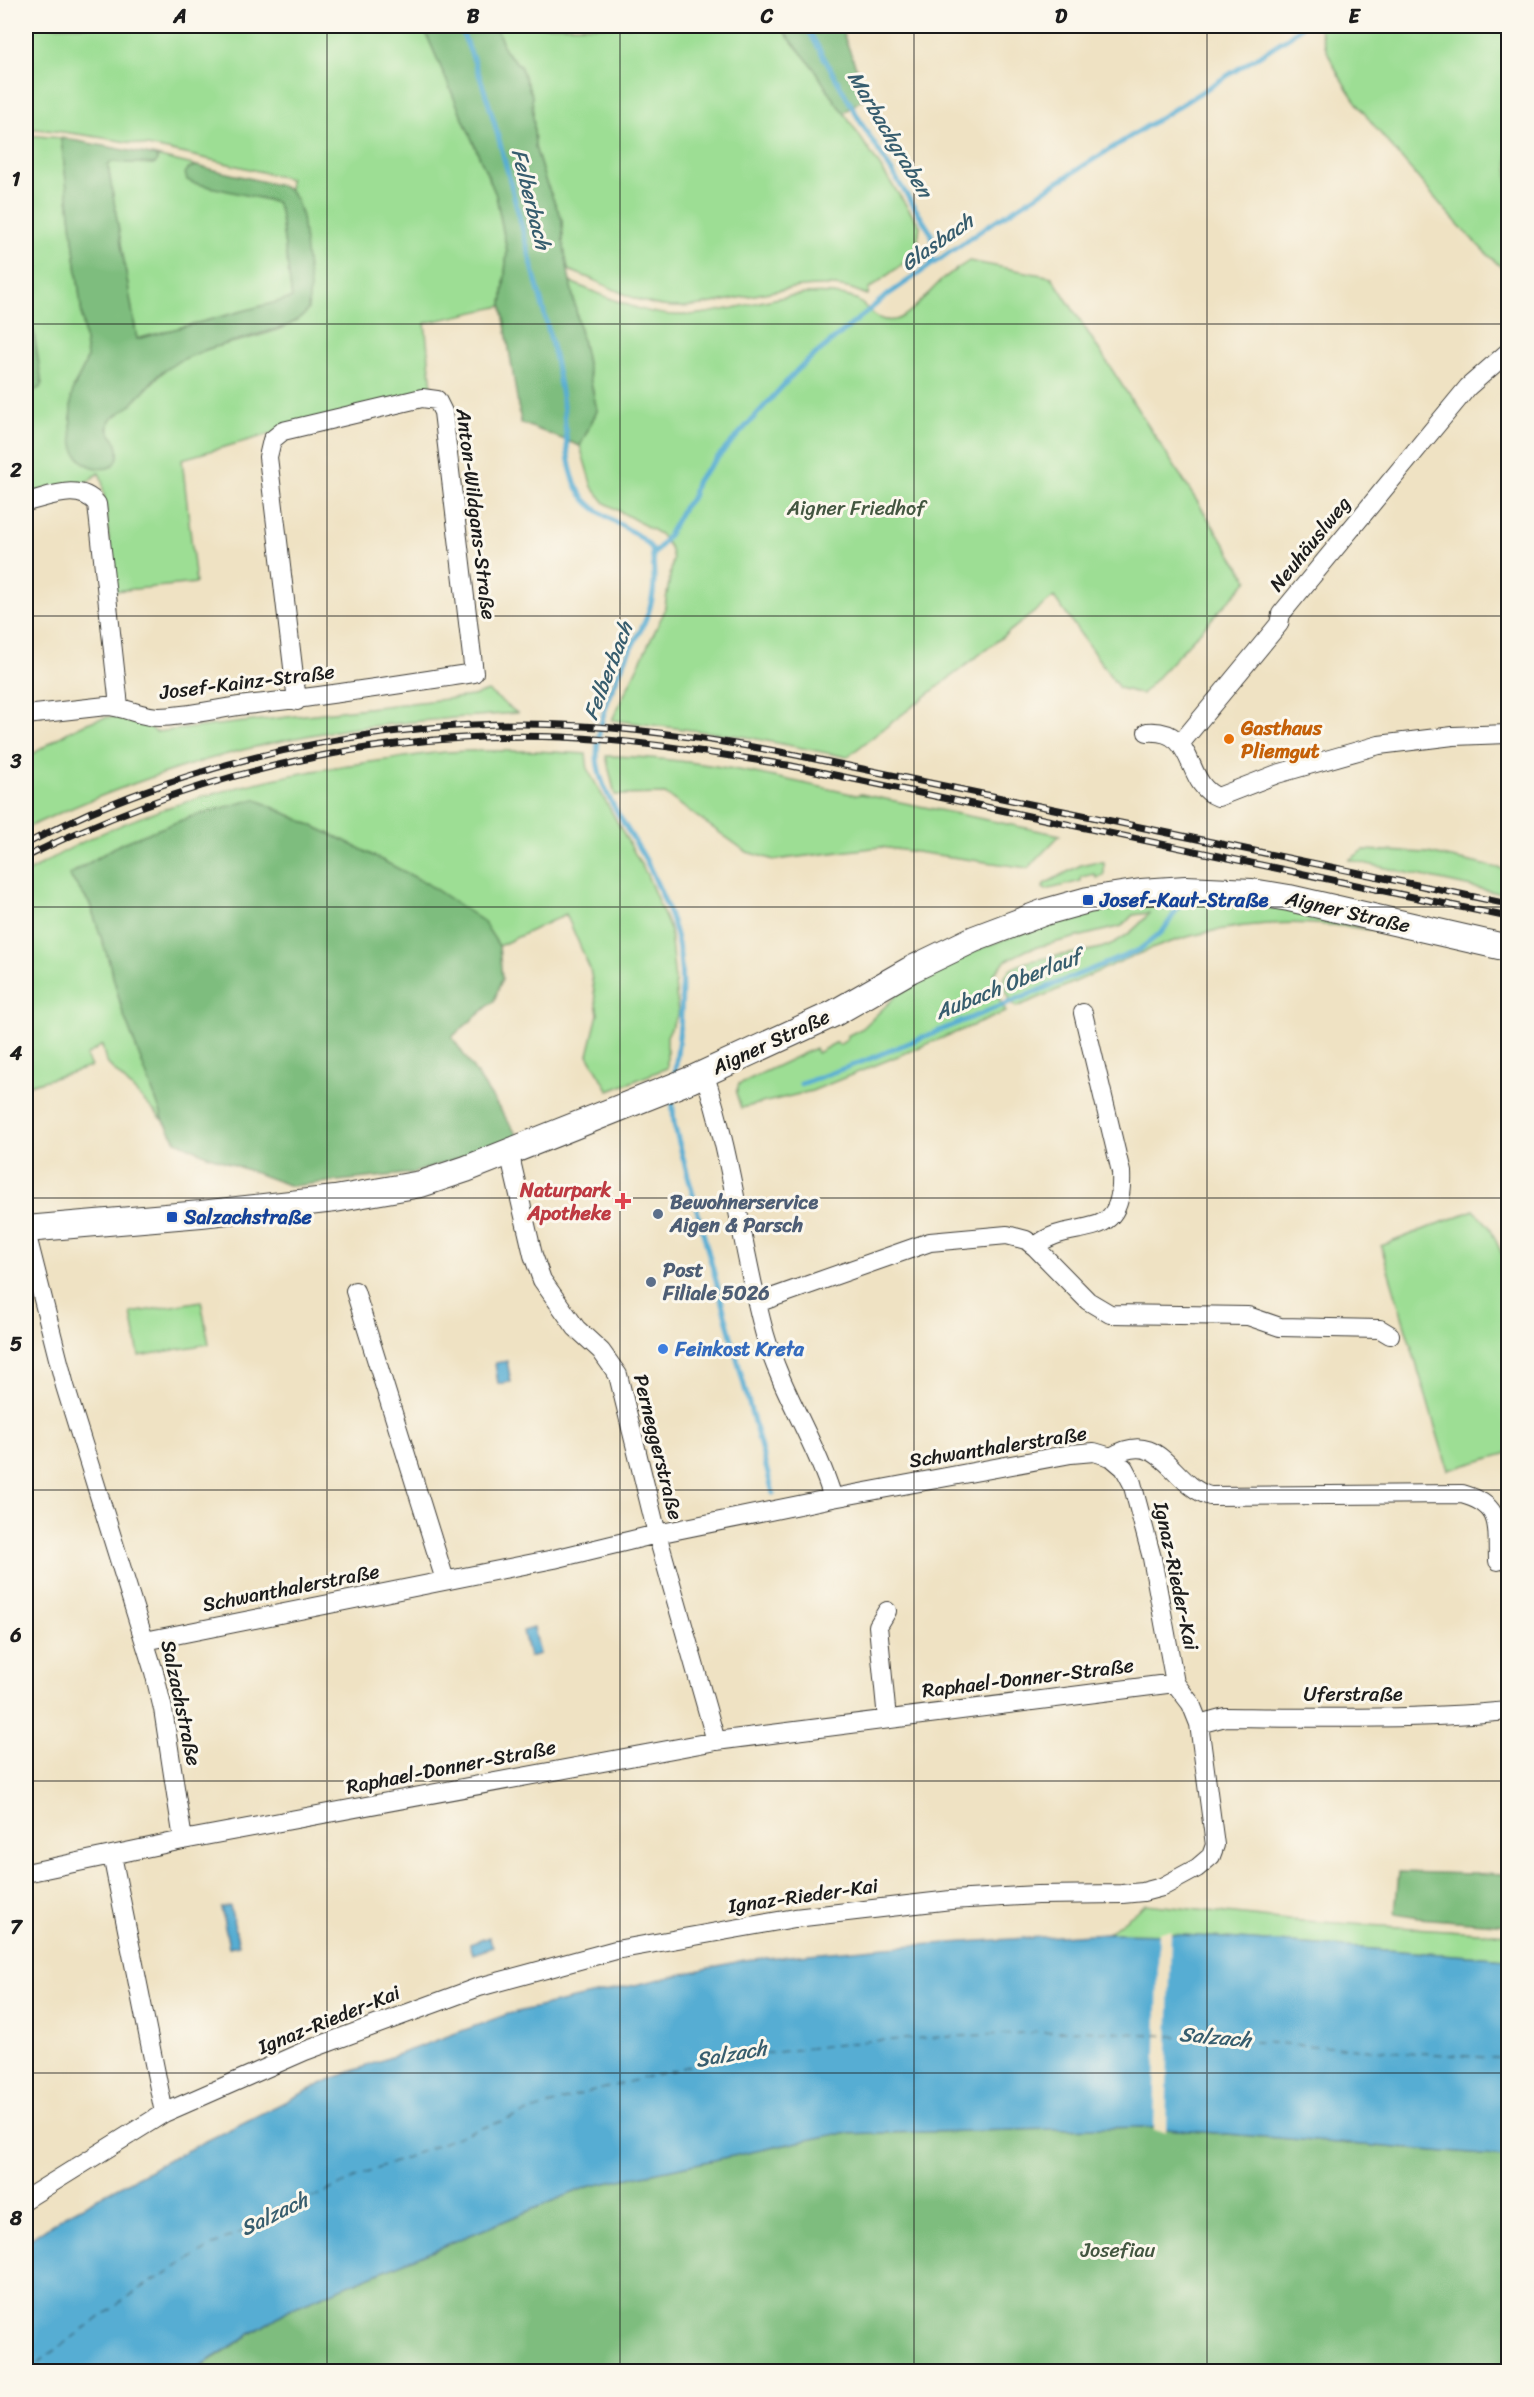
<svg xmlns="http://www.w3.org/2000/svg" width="1534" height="2397" font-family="Sriracha,sans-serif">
<rect width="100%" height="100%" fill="#fbf7ec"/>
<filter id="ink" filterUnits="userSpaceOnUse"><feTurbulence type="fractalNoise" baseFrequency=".0167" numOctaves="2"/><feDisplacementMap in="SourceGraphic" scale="12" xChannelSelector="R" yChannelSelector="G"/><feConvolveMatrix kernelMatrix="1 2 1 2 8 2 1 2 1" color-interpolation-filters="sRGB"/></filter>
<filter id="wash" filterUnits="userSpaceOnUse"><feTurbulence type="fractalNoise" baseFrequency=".008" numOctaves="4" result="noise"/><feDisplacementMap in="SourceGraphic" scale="24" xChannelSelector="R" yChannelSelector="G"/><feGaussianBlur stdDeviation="1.35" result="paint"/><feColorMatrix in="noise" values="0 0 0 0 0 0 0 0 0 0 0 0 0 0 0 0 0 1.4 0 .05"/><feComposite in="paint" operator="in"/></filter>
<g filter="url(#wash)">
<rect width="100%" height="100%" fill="#efe2c3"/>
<!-- green -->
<path fill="#9dde94" stroke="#5c7d58" stroke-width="1.5" d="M 26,26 L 423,26 L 496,195 L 507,251 L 502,306 L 425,323 L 432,388 L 182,459 L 196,583 L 115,591 L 102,480 L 99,473 L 87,482 L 26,494 L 26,394 L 30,393 L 31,327 L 26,325 L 26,135 L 61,138 L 87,357 L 84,368 L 73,387 L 110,433 C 104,419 119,414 129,406 C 152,387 158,369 189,356 C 222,341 276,338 303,316 L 296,199 L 289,190 L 290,179 C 202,157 116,136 26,128 Z
M 496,26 L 780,26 C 791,42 804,55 815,70 C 825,85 832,100 844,113 L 920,226 L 916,254 L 869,289 L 868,295 C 861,293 854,289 847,288 C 812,280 758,295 723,301 C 706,304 690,308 672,307 C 635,305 603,281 568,270 L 563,242 L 562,220 L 545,180 L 535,147 L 532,96 L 520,66 L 505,51 Z
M 1319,26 L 1508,26 L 1508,273 C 1473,243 1443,208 1413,172 C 1377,130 1332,81 1319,26 Z
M 156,156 L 197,166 L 189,168 L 276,202 L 280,211 L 292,298 L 137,339 L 108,166 L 111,162 L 155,164 L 157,161 Z
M 969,261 L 1052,277 L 1248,580 L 1142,694 L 1119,688 L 1054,597 L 847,757 L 747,737 L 612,720 L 664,612 L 673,559 L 670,547 L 660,534 L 605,503 L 592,487 L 580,446 L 597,411 L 570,282 C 606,296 647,318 687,315 C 735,313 782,290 831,294 C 841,295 852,296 861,303 C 872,312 878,323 895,320 C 910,317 931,289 943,279 C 951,272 960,267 969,261 Z
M 488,691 L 517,713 C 461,717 404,722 348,729 C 236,745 128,781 26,828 L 26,758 C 67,734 111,695 156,732 L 473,696 Z
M 535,751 L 586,754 L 588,770 L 647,875 L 670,930 L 678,1014 L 667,1036 L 667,1068 L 609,1091 L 588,1055 L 598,1014 L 590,969 L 566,914 L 499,946 L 482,921 L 345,841 L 255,799 L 190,817 L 121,844 L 69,875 L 90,904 L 108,958 L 123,1013 L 164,1121 L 106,1062 L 102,1045 L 86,1056 L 91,1067 L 26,1086 L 26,874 C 127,808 266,775 385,760 C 406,757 427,753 448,752 C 477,750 506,751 535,751 Z
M 606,756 C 690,757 774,776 856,795 L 861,794 L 1060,835 L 1028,868 L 881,847 L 774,860 L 747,852 L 665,794 L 615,795 Z
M 1364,850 L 1428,853 L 1508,870 L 1508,895 L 1349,860 Z
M 1094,862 L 1104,862 L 1104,876 L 1096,878 L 1095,874 L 1081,877 L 1081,881 L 1046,890 L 1043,888 L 1044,884 L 1081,865 Z
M 1174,900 L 1274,906 L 1377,931 C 1315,920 1252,920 1191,936 C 1132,952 1078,983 1021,1005 L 1016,1007 C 1009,1000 1000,982 1007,973 C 1019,957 1080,954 1101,948 C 1122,941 1136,930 1149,913 L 1133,915 L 1122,926 L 1029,949 L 1005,961 L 994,974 L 996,992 L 1006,1012 L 812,1091 L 741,1108 L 736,1093 L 739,1084 L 815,1048 L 817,1053 L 837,1042 L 839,1045 L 848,1039 L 847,1036 L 863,1028 L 903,989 L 975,950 L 1076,913 Z
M 1474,1210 L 1489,1226 L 1508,1267 L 1508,1453 L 1448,1470 L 1381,1246 Z
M 201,1301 L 209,1344 L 139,1356 L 131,1313 Z
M 1146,1904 L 1288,1920 L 1508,1934 L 1508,1959 L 1170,1934 L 1107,1933 Z"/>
<!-- forest -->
<path fill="#7ebd7e" stroke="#4d6c4d" stroke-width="1.5" d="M 423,26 L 496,26 L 505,51 L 520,66 L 532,96 L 535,147 L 545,180 L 562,220 L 563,242 L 570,282 L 597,411 L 580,446 L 521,423 L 502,306 L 507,251 L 496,195 Z
M 780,26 L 840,26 L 867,95 L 844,113 C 832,100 825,85 815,70 C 804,55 791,42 780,26 Z
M 61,138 L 156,156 L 157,161 L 155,164 L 111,162 L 108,166 L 137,339 L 292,298 L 280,211 L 276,202 L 193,183 L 187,180 L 185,173 L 189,168 L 197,166 L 282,186 L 289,190 L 296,199 L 302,217 L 310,287 L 308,309 L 303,316 L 287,326 L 208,349 L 179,361 L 158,375 L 131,405 L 110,420 L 108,429 C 111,436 117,440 118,449 C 122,476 87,472 77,455 C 69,441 71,416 71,400 C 72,384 84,372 87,357 Z
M 26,325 L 31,327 L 34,333 L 42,384 L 40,388 L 26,394 Z
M 255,799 L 345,841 L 426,883 L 483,921 L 499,946 L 502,979 L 494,1001 L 452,1037 L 519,1138 L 414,1173 L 291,1186 L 207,1155 L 176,1141 L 164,1121 L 123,1013 L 108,958 L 90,904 L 69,875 L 120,844 L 190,817 Z
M 1399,1872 L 1508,1875 L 1508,1925 L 1418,1918 L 1395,1914 Z
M 1142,2127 L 1508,2157 L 1508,2371 L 192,2372 L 290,2309 L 587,2187 L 836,2134 Z"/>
<!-- water -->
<path fill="#57add3" stroke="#3a6478" stroke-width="1.5" d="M 507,1361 L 511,1382 L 498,1384 L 495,1363 Z
M 534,1628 L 540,1654 L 529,1657 L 523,1631 Z
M 230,1906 L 239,1945 L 229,1947 L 221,1908 Z
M 1107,1933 L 1170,1934 L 1508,1959 L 1508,2157 L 1142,2127 L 836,2134 L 587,2187 L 290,2309 L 192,2371 L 26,2372 L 26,2242 L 64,2216 L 180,2154 L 331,2079 L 508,2014 L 744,1960 L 886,1947 Z
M 489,1937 L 493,1947 L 473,1954 L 470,1944 Z"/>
<!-- pier -->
<path fill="#efe2c3" d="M 1159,1931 L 1171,1931 L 1166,2132 L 1154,2131 Z"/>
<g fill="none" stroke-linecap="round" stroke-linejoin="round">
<!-- stream -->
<path stroke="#57add3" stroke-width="5" d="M 459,26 C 486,82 500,144 516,204 C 528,252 542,301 553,350 C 557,370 562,392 564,413 C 567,438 566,466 578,489 C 593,518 632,524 652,549 C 654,568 656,588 650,607 C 645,627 633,642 625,660 C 611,689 597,724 597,756 C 597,790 631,832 647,862 C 661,891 676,924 680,956 C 685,996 679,1039 674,1079
M 806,26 L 863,126 L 931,233 L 934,249 L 931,264
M 653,555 C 668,539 673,526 683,508 C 686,504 690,501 692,497 C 695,491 694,485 698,479 L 799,368 L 886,296 L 989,225 L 1289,37 L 1302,26
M 801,1084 L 864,1061 L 1139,950 L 1163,931 L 1185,897
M 672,1094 L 674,1124 L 773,1493"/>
<!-- ferry -->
<path stroke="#375d6e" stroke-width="1.5" stroke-dasharray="8 6" stroke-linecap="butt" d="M 26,2371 L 138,2290 L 214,2245 L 357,2177 L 470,2132 L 579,2095 L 712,2060 L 868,2041 L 1082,2030 L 1508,2059"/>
</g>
</g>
<g filter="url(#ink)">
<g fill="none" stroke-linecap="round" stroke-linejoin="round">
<!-- minor casing -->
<g stroke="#3c3a35" stroke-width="20">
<path id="minor" d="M 26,502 C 49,497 79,482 97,504 L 119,706
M 26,715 L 106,706 C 124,706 140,717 159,717 C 191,716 223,707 255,704 C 328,696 401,684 474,673 L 443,412 L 437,400 L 422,398 L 283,431 L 272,440 L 268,457 L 297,701
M 1147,732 C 1198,728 1183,784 1218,797 L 1277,774 L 1379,745 L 1453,736 L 1508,734
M 1180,744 L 1279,624 L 1281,614 L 1468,387 L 1508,352
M 704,1073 C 733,1158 741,1248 765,1335 C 781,1391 816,1442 833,1498
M 511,1151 L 512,1165 L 533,1255 L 542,1280 L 576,1328 L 601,1351 L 618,1375 L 657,1534 L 716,1741
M 26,1232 L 65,1386 L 154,1672 L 163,1709 L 183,1840
M 1035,1247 L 1088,1301 L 1110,1314 L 1248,1316 L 1280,1327 L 1380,1329 L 1390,1335
M 355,1291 L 445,1580
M 757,1303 L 930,1242 L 1007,1235 L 1026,1240 L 1035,1247 C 1069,1215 1125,1249 1121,1172 L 1083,1013
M 1111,1457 C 1161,1426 1171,1485 1210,1496 L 1462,1494 C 1502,1505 1497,1524 1498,1561
M 887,1719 L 878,1626 L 887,1611
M 1199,1724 L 1225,1717 C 1320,1718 1414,1720 1508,1711
M 112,1855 L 164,2113
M 26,1873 L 183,1840 L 716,1741 L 1175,1683
M 26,2199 L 164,2113 L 305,2051 L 479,1987 L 616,1950 L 795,1918 L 951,1900 L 1037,1895 L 1122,1894 L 1143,1892 L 1162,1887 L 1197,1868 L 1211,1856 L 1215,1845 L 1199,1724 L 1191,1704 L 1175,1683 L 1152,1558 L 1132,1483 L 1124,1468 L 1111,1457 L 1094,1452 L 1071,1454 L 833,1498 L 657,1534 L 554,1559 L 145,1641"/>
</g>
<!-- secondary casing -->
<g stroke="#3c3a35" stroke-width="28">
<path id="secondary" d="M 26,1229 L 201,1214 L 335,1199 L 421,1184 L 466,1169 L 690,1080 L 833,1014 L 910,970 L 974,939 L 1045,912 L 1088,900 L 1141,892 L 1186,889 L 1252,892 L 1289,898 L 1508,948"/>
</g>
<!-- minor -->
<use href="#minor" stroke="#fff" stroke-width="18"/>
<!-- secondary -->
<use href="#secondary" stroke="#fff" stroke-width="26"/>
<!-- rail casing -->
<g stroke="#1c1c1c" stroke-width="7">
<path id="rail" d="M 26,844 C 47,833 69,822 91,812 C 238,750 403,718 563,725 C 642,728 719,740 796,755 L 1508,904
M 26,857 C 191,774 376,730 561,737 C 637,740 712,753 787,765 L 1508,917"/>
</g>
<!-- rail -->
<use href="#rail" stroke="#fbf7ec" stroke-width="4.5" stroke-dasharray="14" stroke-linecap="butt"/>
</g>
</g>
<!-- grid -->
<path fill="none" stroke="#1c1c1c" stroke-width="1.5" stroke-opacity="0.55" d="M 327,26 L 327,2372M 620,26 L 620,2372M 914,26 L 914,2372M 1207,26 L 1207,2372M 26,324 L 1508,324M 26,616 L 1508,616M 26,907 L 1508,907M 26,1198 L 1508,1198M 26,1490 L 1508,1490M 26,1781 L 1508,1781M 26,2073 L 1508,2073"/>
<!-- markers -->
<circle fill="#e8710a" stroke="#fbf7ec" stroke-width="2" cx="1229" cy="739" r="6"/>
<g fill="#1a4fb4" stroke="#fbf7ec" stroke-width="2">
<rect x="1082" y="894" width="12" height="12" rx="3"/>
<rect x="166" y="1211" width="12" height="12" rx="3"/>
</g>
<path fill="#e0444e" stroke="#fbf7ec" stroke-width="2" d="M620 1192h6v6h6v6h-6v6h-6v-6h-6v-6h6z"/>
<g fill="#5c6f8a" stroke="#fbf7ec" stroke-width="2">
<circle cx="658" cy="1214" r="6"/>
<circle cx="651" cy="1282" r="6"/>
</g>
<circle fill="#3f7fe0" stroke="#fbf7ec" stroke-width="2" cx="663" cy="1349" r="6"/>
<g text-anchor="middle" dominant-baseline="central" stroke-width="6" stroke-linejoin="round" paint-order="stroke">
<!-- park labels -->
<g font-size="20" fill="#435640" stroke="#fbf7ec">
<text x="856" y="508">Aigner Friedhof</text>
<text x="1118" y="2250">Josefiau</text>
</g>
<!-- street labels -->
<g font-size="20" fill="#1c1c1c" stroke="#fbf7ec">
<text transform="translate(476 514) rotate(83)">Anton-Wildgans-Straße</text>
<text transform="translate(1310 544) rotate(-51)">Neuhäuslweg</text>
<text transform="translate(247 682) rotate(-7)">Josef-Kainz-Straße</text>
<text transform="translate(1348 912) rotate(13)">Aigner Straße</text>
<text transform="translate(771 1042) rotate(-25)">Aigner Straße</text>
<text transform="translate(658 1447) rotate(76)">Perneggerstraße</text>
<text transform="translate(998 1447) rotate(-9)">Schwanthalerstraße</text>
<text transform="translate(1176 1576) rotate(78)">Ignaz-Rieder-Kai</text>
<text transform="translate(291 1588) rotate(-11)">Schwanthalerstraße</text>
<text transform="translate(1028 1678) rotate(-7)">Raphael-Donner-Straße</text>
<text x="1353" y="1694">Uferstraße</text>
<text transform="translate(181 1703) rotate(78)">Salzachstraße</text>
<text transform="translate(451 1767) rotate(-11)">Raphael-Donner-Straße</text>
<text transform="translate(803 1896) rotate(-8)">Ignaz-Rieder-Kai</text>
<text transform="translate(329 2020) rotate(-22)">Ignaz-Rieder-Kai</text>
</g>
<!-- food labels -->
<g font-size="20" font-weight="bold" fill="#c56008" stroke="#fbf7ec" text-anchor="start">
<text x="1241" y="728">Gasthaus<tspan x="1241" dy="23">Pliemgut</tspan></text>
</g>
<!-- transit labels -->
<g font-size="20" font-weight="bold" fill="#164399" stroke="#fbf7ec" text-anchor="start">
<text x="1100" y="900">Josef-Kaut-Straße</text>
<text x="184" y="1217">Salzachstraße</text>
</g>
<!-- health labels -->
<g font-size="20" font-weight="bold" fill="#be3a42" stroke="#fbf7ec" text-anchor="end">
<text x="611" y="1190">Naturpark<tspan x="611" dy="23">Apotheke</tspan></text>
</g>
<!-- service labels -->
<g font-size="20" font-weight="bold" fill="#4e5e75" stroke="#fbf7ec" text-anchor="start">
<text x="670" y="1202">Bewohnerservice<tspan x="670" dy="23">Aigen &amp; Parsch</tspan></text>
<text x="663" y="1270">Post<tspan x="663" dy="23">Filiale 5026</tspan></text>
</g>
<!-- shop labels -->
<g font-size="20" font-weight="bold" fill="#366cbe" stroke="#fbf7ec" text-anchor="start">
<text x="675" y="1349">Feinkost Kreta</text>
</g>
<!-- water labels -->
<g font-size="21" font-style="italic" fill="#375d6e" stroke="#fbf7ec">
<text transform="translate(890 134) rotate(59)">Marbachgraben</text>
<text transform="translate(531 199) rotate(76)">Felberbach</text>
<text transform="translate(937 242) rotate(-35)">Glasbach</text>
<text transform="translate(608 671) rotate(-69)">Felberbach</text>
<text transform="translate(1008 984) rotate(-22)">Aubach Oberlauf</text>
<text transform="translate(1215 2037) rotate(5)">Salzach</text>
<text transform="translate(731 2054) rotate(-10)">Salzach</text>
<text transform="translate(274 2214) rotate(-26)">Salzach</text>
</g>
</g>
<!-- margin -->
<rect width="1534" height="2397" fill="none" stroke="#fbf7ec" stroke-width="66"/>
<rect x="33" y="33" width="1468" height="2331" fill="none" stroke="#1c1c1c" stroke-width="2"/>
<g font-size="20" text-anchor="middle" font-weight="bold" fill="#1c1c1c">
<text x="180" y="23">A</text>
<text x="473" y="23">B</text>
<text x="767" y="23">C</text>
<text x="1061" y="23">D</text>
<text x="1354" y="23">E</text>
<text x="16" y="186">1</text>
<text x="16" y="477">2</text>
<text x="16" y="768">3</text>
<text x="16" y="1060">4</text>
<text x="16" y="1351">5</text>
<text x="16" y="1642">6</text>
<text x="16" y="1934">7</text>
<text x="16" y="2225">8</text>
</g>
</svg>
